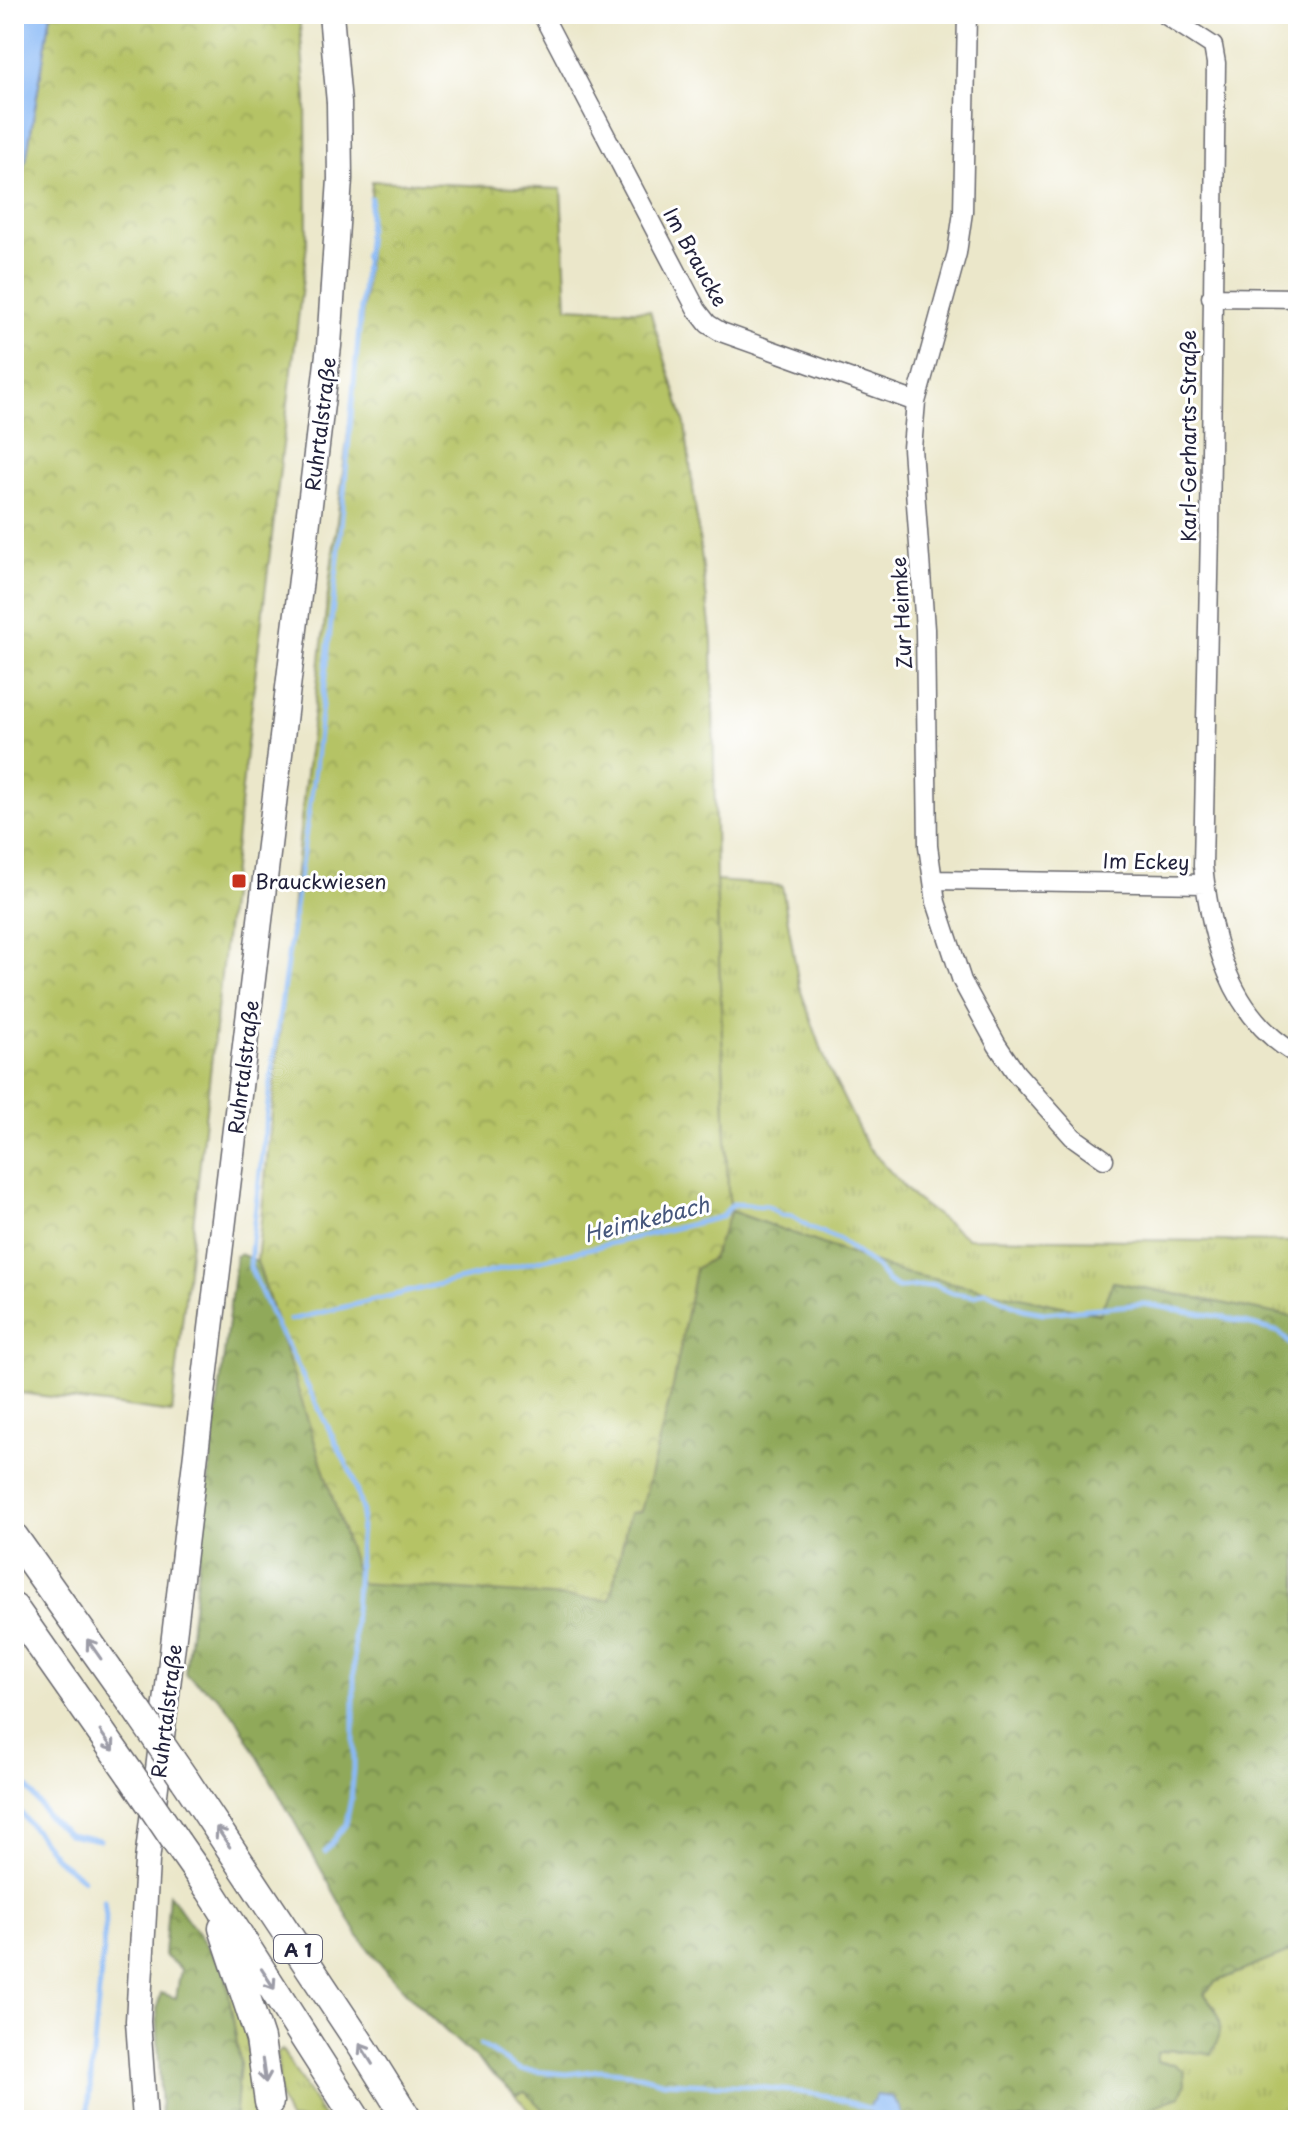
<svg xmlns="http://www.w3.org/2000/svg" width="1312" height="2134" font-family="'Playpen Sans',sans-serif">
<defs>
<pattern id="grass-tufts" width="24" height="20" patternUnits="userSpaceOnUse" patternTransform="scale(2)"><rect width="24" height="20" fill="#b5c365"/><path d="M3 7l-1-3M5 7V3M7 7l1-3M15 17l-1-3M17 17v-4M19 17l1-3" fill="none" stroke="#9ba759"/></pattern>
<pattern id="forest-crowns" width="20" height="18" patternUnits="userSpaceOnUse" patternTransform="scale(2)"><rect width="20" height="18" fill="#90a95a"/><path d="M2 6a3 3 0 1 1 6 0M12 15a3 3 0 1 1 6 0" fill="none" stroke="#75894c"/></pattern>
<pattern id="park-crowns" width="20" height="18" patternUnits="userSpaceOnUse" patternTransform="scale(2)"><rect width="20" height="18" fill="#b5c365"/><path d="M2 6a3 3 0 1 1 6 0M12 15a3 3 0 1 1 6 0" fill="none" stroke="#9ba759"/></pattern>
</defs>
<rect width="100%" height="100%" fill="#fff"/>
<filter id="ink" filterUnits="userSpaceOnUse"><feTurbulence type="fractalNoise" baseFrequency=".0125" numOctaves="2"/><feDisplacementMap in="SourceGraphic" scale="16" xChannelSelector="R" yChannelSelector="G"/><feConvolveMatrix kernelMatrix="1 2 1 2 8 2 1 2 1" color-interpolation-filters="sRGB"/></filter>
<filter id="wash" filterUnits="userSpaceOnUse"><feTurbulence type="fractalNoise" baseFrequency=".006" numOctaves="4" result="noise"/><feDisplacementMap in="SourceGraphic" scale="32" xChannelSelector="R" yChannelSelector="G"/><feGaussianBlur stdDeviation="1.8" result="paint"/><feColorMatrix in="noise" values="0 0 0 0 0 0 0 0 0 0 0 0 0 0 0 0 0 1.4 0 .05"/><feComposite in="paint" operator="in"/></filter>
<g filter="url(#wash)">
<rect width="100%" height="100%" fill="#ebe7ca"/>
<!-- grass -->
<path fill="url(#grass-tufts)" stroke="#6c7250" stroke-width="2" d="M 716,881 L 782,886 L 799,986 L 828,1067 L 867,1146 L 914,1198 L 967,1238 L 1298,1242 L 1298,1318 L 1114,1282 L 1099,1314 L 900,1272 L 731,1211 L 728,1192 Z
M 1298,1944 L 1298,2120 L 1122,2120 L 1180,2096 L 1174,2064 L 1157,2062 L 1156,2053 L 1170,2050 L 1211,2053 L 1216,2008 L 1204,1994 L 1215,1982 L 1289,1952 Z
M 225,1971 L 244,2017 L 256,2104 L 254,2120 L 235,2120 L 240,2062 Z
M 282,2050 L 325,2120 L 289,2120 L 280,2098 L 277,2054 Z
M 525,2091 L 554,2120 L 536,2120 L 516,2095 Z"/>
<!-- forest -->
<path fill="url(#forest-crowns)" stroke="#59664a" stroke-width="2" d="M 731,1211 L 900,1272 L 1099,1314 L 1113,1282 L 1298,1318 L 1298,1944 L 1289,1952 L 1215,1982 L 1204,1994 C 1223,2016 1226,2028 1211,2054 L 1170,2050 L 1157,2053 L 1157,2062 L 1174,2064 L 1184,2071 L 1185,2084 L 1180,2096 L 1122,2120 L 554,2120 L 525,2092 L 516,2095 C 461,2044 401,1996 358,1935 L 236,1718 L 217,1696 L 185,1674 L 236,1256 L 240,1254 L 257,1261 L 360,1583 L 610,1600 L 627,1523 L 630,1513 L 641,1511 L 673,1386 L 695,1269 L 712,1258 Z
M 169,1894 L 225,1971 L 240,2062 L 235,2120 L 161,2120 L 157,2007 L 161,1993 L 176,1998 L 181,1969 L 164,1955 Z"/>
<!-- park -->
<path fill="url(#park-crowns)" stroke="#6c7250" stroke-width="2" d="M 51,14 L 299,14 L 306,99 L 307,244 L 245,761 L 172,1413 L 14,1392 L 14,187 L 26,160 Z
M 372,181 L 561,189 L 567,307 L 650,311 L 685,424 L 712,641 L 716,881 L 728,1192 L 731,1211 L 712,1258 L 695,1269 L 673,1386 L 641,1511 L 630,1513 L 627,1523 L 610,1600 L 360,1583 L 257,1261 L 304,791 L 365,292 Z"/>
<!-- water -->
<path fill="#8abaf6" stroke="#566e98" stroke-width="2" d="M 14,14 L 51,14 L 26,160 L 14,187 Z
M 876,2095 L 892,2097 L 900,2108 L 902,2120 L 874,2119 L 869,2108 Z"/>
<g fill="none" stroke-linecap="round" stroke-linejoin="round">
<!-- stream -->
<path stroke="#8abaf6" stroke-width="5" d="M 290,1320 L 721,1217 L 733,1204 L 768,1206 L 781,1215 L 792,1216 L 811,1228 L 838,1239 L 876,1267 L 888,1282 L 898,1288 L 934,1285 L 953,1293 L 974,1296 L 985,1291 L 1022,1309 L 1044,1313 L 1143,1304 L 1222,1317 L 1279,1332 L 1293,1347 L 1298,1361
M 281,1333 L 352,1475 L 362,1510 L 354,1625 L 354,1769 L 351,1799 L 346,1824 L 325,1852
M 280,1334 L 250,1267 L 252,1240 L 273,1061 L 315,768 L 338,558 L 371,198
M 14,1768 L 48,1817 L 68,1834 L 100,1840
M 14,1804 L 56,1858 L 83,1879
M 481,2045 L 521,2070 L 567,2074 L 601,2070 L 631,2073 L 665,2082 L 749,2086 L 823,2095 L 874,2110
M 87,2120 L 106,1917 L 104,1901"/>
</g>
</g>
<g filter="url(#ink)">
<g fill="none" stroke-linecap="round" stroke-linejoin="round">
<!-- minor casing -->
<g stroke="#68676d" stroke-width="21">
<path id="minor" d="M 542,14 L 697,310 L 708,324 L 721,332 L 916,402
M 967,14 L 963,212 L 957,253 L 916,402 L 912,448 L 925,629 L 928,846 L 936,902 L 962,981 L 997,1045 L 1016,1073 L 1073,1137 L 1104,1159
M 1164,14 L 1213,46 L 1216,63 L 1210,530 L 1203,866 C 1211,938 1229,1017 1298,1055
M 1211,297 L 1298,298
M 933,880 L 1205,884"/>
</g>
<!-- major casing -->
<g stroke="#68676d" stroke-width="27">
<path id="major" d="M 145,2120 L 138,2021 L 147,1861 L 329,346 L 340,179 L 339,103 L 331,14"/>
</g>
<!-- highway casing -->
<g stroke="#68676d" stroke-width="31">
<path id="highway" d="M 14,1537 L 139,1713
M 14,1608 L 131,1775
M 185,1780 L 363,2048 L 408,2120
M 177,1843 L 210,1890 L 357,2120
M 223,1928 L 260,2039 L 269,2102"/>
</g>
<!-- minor -->
<use href="#minor" stroke="#fff" stroke-width="18"/>
<!-- major -->
<use href="#major" stroke="#fff" stroke-width="24"/>
<!-- highway -->
<use href="#highway" stroke="#fff" stroke-width="28"/>
<!-- highway-bridge casing -->
<g stroke="#68676d" stroke-width="31" stroke-linecap="butt">
<path id="highway-bridge" d="M 139,1713 L 185,1780
M 131,1775 L 177,1843"/>
</g>
<!-- highway-bridge -->
<use href="#highway-bridge" stroke="#fff" stroke-width="28"/>
</g>
<!-- one-way arrows -->
<defs><path id="oneway-shaft" d="M-6 0H5M1.5-3L5.5 0L1.5 3" fill="none" stroke-width="1.6" stroke-linecap="round" stroke-linejoin="round" transform="scale(2)"/></defs>
<g stroke="#9c9ca7">
<use href="#oneway-shaft" transform="translate(94 1649) rotate(-125)"/>
<use href="#oneway-shaft" transform="translate(107 1741) rotate(55)"/>
<use href="#oneway-shaft" transform="translate(223 1837) rotate(-124)"/>
<use href="#oneway-shaft" transform="translate(268 1979) rotate(57)"/>
<use href="#oneway-shaft" transform="translate(366 2054) rotate(-122)"/>
<use href="#oneway-shaft" transform="translate(264 2071) rotate(82)"/>
</g>
</g>
<!-- markers -->
<rect fill="#c8321e" stroke="#fff" stroke-width="3" x="231" y="873" width="16" height="16" rx="4"/>
<g text-anchor="middle" dominant-baseline="central" stroke-width="6" stroke-linejoin="round" paint-order="stroke">
<!-- shield labels -->
<rect fill="#fff" stroke="#646476" stroke-width="2" x="274" y="1935" width="48" height="28" rx="6"/>
<g font-size="18" font-weight="bold" fill="#22223b">
<text x="298" y="1949">A 1</text>
</g>
<!-- street labels -->
<g font-size="20" fill="#22223b" stroke="#fff">
<text transform="translate(696 257) rotate(61)">Im Braucke</text>
<text transform="translate(320 424) rotate(-83)">Ruhrtalstraße</text>
<text transform="translate(1188 436) rotate(-90)">Karl-Gerharts-Straße</text>
<text transform="translate(901 613) rotate(-93)">Zur Heimke</text>
<text transform="translate(1146 861) rotate(1)">Im Eckey</text>
<text transform="translate(243 1067) rotate(-83)">Ruhrtalstraße</text>
<text transform="translate(166 1711) rotate(-83)">Ruhrtalstraße</text>
</g>
<!-- poi labels -->
<g font-size="20" fill="#22223b" stroke="#fff" text-anchor="start">
<text x="255" y="881">Brauckwiesen</text>
</g>
<!-- water labels -->
<g font-size="22" font-style="italic" fill="#46577c" stroke="#fff">
<text transform="translate(646 1218) rotate(-14)">Heimkebach</text>
</g>
</g>
<!-- margin -->
<rect width="1312" height="2134" fill="none" stroke="#fff" stroke-width="48"/>
</svg>
